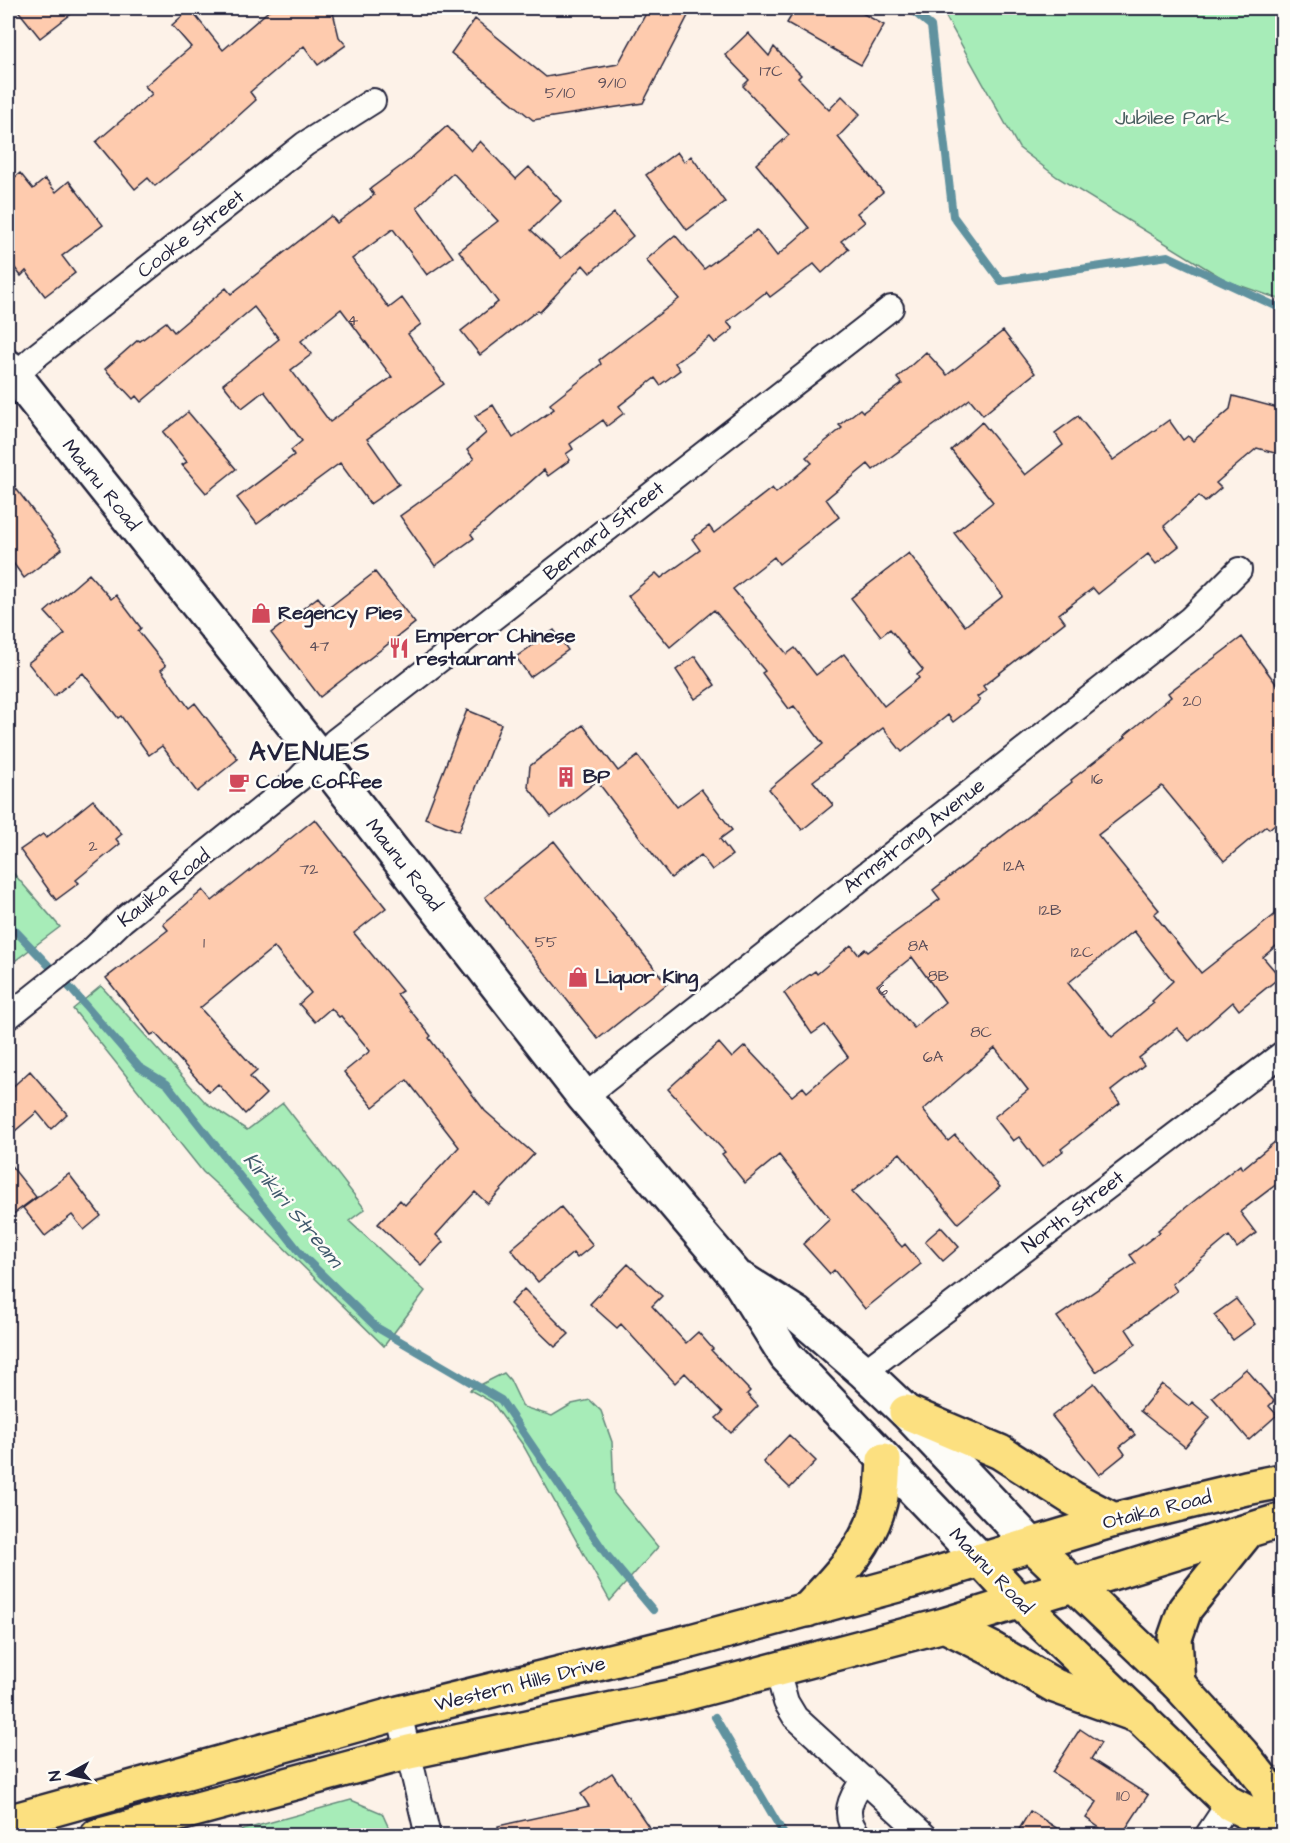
<svg xmlns="http://www.w3.org/2000/svg" width="1290" height="1843" font-family="'Architects Daughter',sans-serif">
<rect width="100%" height="100%" fill="#fdf2e8"/>
<filter id="ink" filterUnits="userSpaceOnUse"><feTurbulence type="fractalNoise" baseFrequency=".0167" numOctaves="2"/><feDisplacementMap in="SourceGraphic" scale="12" xChannelSelector="R" yChannelSelector="G"/><feConvolveMatrix kernelMatrix="1 2 1 2 8 2 1 2 1" color-interpolation-filters="sRGB"/></filter>
<g filter="url(#ink)">
<!-- green -->
<path fill="#a7ecb8" stroke="#64877a" stroke-width="1.5" d="M 941,8 L 1282,8 L 1282,300 L 1227,281 L 1057,177 L 1019,148 Z
M 8,867 L 60,927 L 8,966 Z
M 101,986 L 206,1103 L 247,1130 L 283,1103 L 365,1209 L 349,1221 L 425,1291 L 384,1346 L 264,1228 L 203,1172 L 73,1009 Z
M 504,1373 L 510,1380 L 523,1407 L 552,1416 L 572,1404 L 590,1400 L 601,1411 L 612,1442 L 614,1493 L 658,1547 L 610,1601 L 523,1445 L 492,1402 L 470,1390 Z
M 351,1800 L 382,1813 L 392,1835 L 224,1835 Z"/>
<g fill="none" stroke-linecap="round" stroke-linejoin="round">
<!-- stream -->
<path stroke="#60929f" stroke-width="8" d="M 909,8 L 931,26 L 953,216 L 1001,281 L 1168,256 L 1282,309
M 8,923 L 72,990 L 139,1067 L 167,1084 L 302,1255 L 376,1327 L 501,1400 L 606,1554 L 653,1610
M 715,1717 L 785,1836"/>
</g>
<!-- building -->
<path fill="#fecbae" stroke="#22223b" stroke-width="1.5" fill-rule="evenodd" d="M 16,8 L 79,8 L 40,38 Z
M 272,8 L 332,8 L 339,37 L 346,45 L 318,65 L 304,46 L 250,92 L 256,100 L 206,145 L 155,186 L 148,178 L 135,189 L 96,142 L 152,94 L 145,86 L 191,47 L 172,25 L 190,9 L 223,50 Z
M 649,8 L 692,8 L 643,103 L 533,120 L 451,53 L 475,19 L 546,77 L 618,64 Z
M 796,8 L 853,8 L 884,25 L 861,65 L 787,23 Z
M 748,33 L 769,56 L 774,47 L 801,75 L 798,78 L 829,110 L 842,96 L 860,114 L 838,137 L 883,192 L 857,213 L 865,222 L 841,241 L 849,249 L 822,273 L 814,264 L 770,297 L 766,292 L 727,322 L 733,329 L 715,343 L 710,337 L 675,363 L 680,370 L 660,385 L 655,378 L 619,406 L 624,413 L 607,426 L 603,420 L 570,444 L 573,449 L 566,454 L 570,460 L 548,476 L 544,470 L 471,534 L 474,538 L 435,566 L 400,516 L 453,478 L 474,459 L 467,450 L 486,433 L 475,416 L 493,405 L 513,438 L 554,409 L 550,404 L 601,364 L 599,360 L 679,299 L 646,260 L 675,235 L 704,269 L 757,230 L 777,256 L 809,228 L 756,164 L 789,135 L 743,86 L 749,80 L 725,55 Z
M 447,126 L 471,151 L 480,141 L 516,179 L 529,167 L 561,201 L 531,230 L 561,258 L 614,213 L 633,236 L 590,273 L 583,265 L 540,312 L 538,310 L 480,355 L 461,331 L 498,302 L 459,251 L 498,221 L 453,173 L 417,207 L 453,257 L 427,275 L 393,229 L 352,259 L 389,308 L 402,298 L 421,324 L 408,334 L 444,384 L 367,439 L 399,484 L 370,504 L 340,463 L 257,524 L 237,498 L 294,455 L 291,450 L 302,441 L 264,391 L 242,408 L 223,384 L 279,339 L 254,307 L 141,402 L 136,396 L 133,399 L 105,369 L 138,340 L 140,341 L 166,322 L 174,332 L 226,288 L 231,294 L 331,216 L 337,223 L 374,195 L 370,189 L 408,161 ZM 341,309 L 392,377 L 330,422 L 291,370 L 312,354 L 301,341 Z
M 677,152 L 684,162 L 691,156 L 725,202 L 687,230 L 646,175 Z
M 20,173 L 33,189 L 45,179 L 56,192 L 69,181 L 103,225 L 62,256 L 75,273 L 45,296 L 26,271 L 21,276 L 8,259 L 8,183 Z
M 1003,331 L 1035,373 L 983,415 L 970,399 L 873,470 L 868,464 L 826,499 L 839,517 L 779,564 L 774,557 L 733,589 L 787,654 L 795,648 L 816,675 L 844,654 L 884,706 L 919,678 L 917,675 L 923,670 L 890,629 L 881,636 L 851,598 L 909,553 L 965,626 L 1003,596 L 954,533 L 993,502 L 951,450 L 982,422 L 1025,475 L 1063,445 L 1055,433 L 1078,416 L 1113,460 L 1169,420 L 1183,440 L 1188,436 L 1193,441 L 1230,409 L 1233,396 L 1282,409 L 1282,455 L 1257,448 L 1216,483 L 1221,488 L 1205,502 L 1199,496 L 1164,526 L 1179,546 L 1156,564 L 1148,554 L 1098,594 L 1093,588 L 1059,614 L 1065,622 L 983,686 L 986,690 L 977,697 L 980,701 L 953,722 L 948,715 L 902,752 L 883,728 L 813,781 L 833,805 L 802,830 L 769,789 L 823,744 L 794,706 L 789,709 L 762,673 L 765,671 L 714,610 L 670,647 L 628,596 L 656,573 L 661,578 L 700,550 L 692,539 L 709,526 L 714,533 L 772,488 L 776,493 L 812,463 L 806,457 L 842,428 L 839,425 L 860,409 L 863,412 L 902,384 L 897,378 L 926,352 L 947,375 Z
M 188,412 L 236,469 L 206,493 L 182,465 L 187,462 L 163,432 Z
M 8,478 L 62,549 L 24,578 L 8,556 Z
M 375,572 L 415,623 L 320,697 L 271,633 L 318,597 L 327,609 Z
M 89,574 L 111,599 L 116,595 L 141,628 L 138,631 L 166,666 L 161,670 L 189,708 L 195,703 L 238,759 L 197,792 L 162,746 L 149,755 L 121,716 L 118,718 L 83,673 L 54,696 L 28,663 L 65,634 L 45,612 Z
M 554,630 L 568,650 L 530,677 L 516,657 Z
M 1242,637 L 1282,692 L 1282,818 L 1269,829 L 1266,826 L 1224,861 L 1162,786 L 1098,835 L 1159,910 L 1154,914 L 1201,973 L 1282,909 L 1282,941 L 1263,957 L 1280,977 L 1239,1010 L 1233,1002 L 1189,1041 L 1177,1028 L 1139,1058 L 1144,1065 L 1111,1091 L 1120,1103 L 1061,1149 L 1063,1151 L 1042,1167 L 1019,1137 L 1013,1141 L 994,1117 L 1028,1090 L 995,1048 L 923,1110 L 948,1141 L 955,1135 L 1000,1187 L 958,1223 L 900,1153 L 852,1192 L 902,1247 L 905,1244 L 921,1264 L 865,1309 L 834,1270 L 830,1274 L 803,1244 L 830,1219 L 779,1155 L 745,1183 L 722,1154 L 725,1152 L 668,1089 L 719,1043 L 732,1058 L 745,1046 L 792,1096 L 803,1087 L 807,1092 L 848,1057 L 825,1025 L 812,1034 L 784,993 L 815,971 L 817,974 L 851,945 L 858,954 L 865,949 L 868,952 L 940,899 L 933,890 L 1072,782 L 1071,780 L 1126,737 L 1124,736 L 1171,697 L 1168,693 ZM 1134,931 L 1173,981 L 1152,1001 L 1154,1003 L 1112,1037 L 1068,983 ZM 912,957 L 945,1002 L 914,1028 L 877,985 Z
M 695,656 L 715,685 L 695,699 L 676,670 Z
M 467,710 L 501,724 L 459,831 L 425,818 Z
M 583,725 L 618,771 L 638,756 L 677,807 L 701,789 L 732,830 L 720,839 L 732,855 L 712,870 L 701,855 L 671,878 L 597,781 L 551,817 L 528,787 L 530,766 Z
M 93,800 L 122,834 L 116,839 L 120,844 L 76,880 L 79,883 L 56,900 L 20,850 L 43,834 L 46,838 Z
M 315,819 L 386,908 L 354,933 L 402,991 L 397,994 L 431,1036 L 429,1038 L 485,1111 L 534,1154 L 488,1204 L 475,1192 L 436,1235 L 443,1242 L 421,1265 L 378,1224 L 400,1200 L 405,1205 L 459,1147 L 407,1080 L 373,1107 L 344,1072 L 370,1051 L 341,1016 L 339,1017 L 331,1008 L 315,1022 L 299,1004 L 311,993 L 274,947 L 200,1008 L 257,1071 L 250,1077 L 266,1094 L 245,1114 L 218,1084 L 209,1092 L 155,1033 L 151,1035 L 106,978 L 168,930 L 163,924 L 203,890 L 212,901 Z
M 554,841 L 667,984 L 598,1039 L 485,897 Z
M 30,1071 L 67,1114 L 51,1129 L 37,1112 L 8,1137 L 8,1091 Z
M 1282,1136 L 1282,1180 L 1240,1212 L 1256,1233 L 1237,1248 L 1229,1236 L 1172,1284 L 1177,1291 L 1126,1329 L 1136,1344 L 1096,1372 L 1057,1317 L 1136,1263 L 1130,1255 L 1160,1232 L 1158,1230 L 1189,1205 L 1240,1165 L 1242,1169 Z
M 8,1162 L 36,1197 L 8,1218 Z
M 69,1174 L 101,1216 L 84,1230 L 72,1215 L 45,1236 L 23,1208 Z
M 561,1207 L 593,1245 L 577,1258 L 573,1253 L 538,1282 L 511,1249 Z
M 941,1227 L 959,1247 L 943,1261 L 925,1241 Z
M 628,1264 L 662,1296 L 652,1306 L 686,1343 L 698,1332 L 713,1349 L 711,1350 L 750,1391 L 747,1394 L 758,1406 L 731,1433 L 716,1418 L 723,1412 L 685,1373 L 675,1383 L 621,1324 L 617,1328 L 590,1304 Z
M 524,1289 L 569,1334 L 555,1347 L 510,1304 Z
M 1236,1299 L 1255,1324 L 1233,1340 L 1214,1315 Z
M 1246,1369 L 1274,1401 L 1269,1406 L 1277,1415 L 1249,1440 L 1212,1397 Z
M 1094,1383 L 1135,1435 L 1120,1447 L 1125,1454 L 1099,1475 L 1052,1416 Z
M 1162,1384 L 1189,1406 L 1192,1402 L 1210,1417 L 1185,1447 L 1140,1411 Z
M 789,1435 L 816,1461 L 790,1488 L 763,1462 Z
M 1080,1729 L 1101,1743 L 1091,1759 L 1148,1795 L 1121,1836 L 1111,1836 L 1086,1818 L 1097,1802 L 1052,1772 Z
M 612,1773 L 655,1836 L 499,1836 L 498,1826 L 589,1806 L 581,1794 Z
M 1030,1811 L 1069,1836 L 1015,1836 Z"/>
<g fill="none" stroke-linecap="round" stroke-linejoin="round">
<!-- minor casing -->
<g stroke="#22223b" stroke-width="28">
<path id="minor" d="M 14,376 L 36,356 L 305,144 L 373,101
M 8,1017 L 92,950 L 123,920 L 299,779 L 335,741 L 891,308
M 584,1097 L 1190,619 L 1239,570
M 864,1372 L 1282,1054
M 777,1670 L 786,1702 L 795,1717 L 925,1836
M 399,1713 L 428,1836
M 859,1836 C 841,1815 850,1798 864,1779
M 1207,1836 L 1229,1803"/>
</g>
<!-- secondary casing -->
<g stroke="#22223b" stroke-width="38">
<path id="secondary" d="M 8,367 L 320,758 L 584,1097 L 736,1276 L 786,1356 L 981,1560
M 743,1280 L 797,1314 L 864,1372 L 906,1412 L 1032,1545"/>
</g>
<!-- primary casing -->
<g stroke="#22223b" stroke-width="38">
<path id="primary" d="M 1032,1545 L 1178,1684 L 1242,1754 L 1263,1780 L 1282,1817
M 981,1560 L 1019,1601 L 1229,1803 L 1282,1830"/>
</g>
<!-- trunk casing -->
<g stroke="#22223b" stroke-width="38">
<path id="trunk" d="M 906,1412 L 1000,1452 L 1072,1498 L 1114,1520
M 807,1610 C 837,1577 869,1547 880,1502 C 883,1489 883,1474 884,1460
M 944,1625 L 990,1648 L 1055,1686 L 1141,1717
M 1178,1684 L 1175,1638 L 1185,1609 L 1247,1532
M 8,1822 L 399,1713 L 691,1641 L 905,1583 L 1114,1520 L 1246,1488 L 1282,1481
M 97,1836 L 409,1752 L 684,1694 L 944,1625 L 1282,1520"/>
</g>
<!-- minor -->
<use href="#minor" stroke="#fdfcf7" stroke-width="24"/>
<!-- secondary -->
<use href="#secondary" stroke="#fdfcf7" stroke-width="33"/>
<!-- primary -->
<use href="#primary" stroke="#fce080" stroke-width="33"/>
<!-- trunk -->
<use href="#trunk" stroke="#fce080" stroke-width="33"/>
</g>
</g>
<!-- icons -->
<defs>
<g id="shop-bare" transform="scale(1.62)"><path d="M-5-2.5h2.3a2.7 3.5 0 0 1 5.4 0H5L5.5 6h-11ZM-1.5-2.5h3a1.5 2.3 0 0 0-3 0Z" fill="#d1495b" stroke="#fdfcf7" stroke-width="2.5" paint-order="stroke"/></g>
<g id="restaurant-bare" transform="scale(1.62)"><path d="M-5-6h1v4h1v-4h1v4h1v-4h1v5L-1.5 .5V6h-2V.5L-5-1ZM5-6V6H3V1.5H1.5Q1.5-4 5-6Z" fill="#d1495b" stroke="#fdfcf7" stroke-width="2.5" paint-order="stroke"/></g>
<g id="building-bare" transform="scale(1.62)"><path d="M-4-6H4V6H1V3H-1V6H-4ZM-2.5-4.3h1.7v1.8h-1.7ZM.8-4.3h1.7v1.8H.8ZM-2.5-1h1.7V.8h-1.7ZM.8-1h1.7V.8H.8Z" fill="#d1495b" stroke="#fdfcf7" stroke-width="2.5" paint-order="stroke"/></g>
<g id="cafe-bare" transform="scale(1.62)"><path d="M-5.5-4.5H6V0H3Q3 3.5 0 3.5H-2.5Q-5.5 3.5-5.5 0ZM3-3.2v2h1.7v-2ZM-6 4.5H4V6H-6Z" fill="#d1495b" stroke="#fdfcf7" stroke-width="2.5" paint-order="stroke"/></g>
</defs>
<g fill-rule="evenodd">
<use href="#shop-bare" x="261" y="613"/>
<use href="#restaurant-bare" x="399" y="648"/>
<use href="#building-bare" x="566" y="777"/>
<use href="#cafe-bare" x="239" y="782"/>
<use href="#shop-bare" x="578" y="977"/>
</g>
<g text-anchor="middle" dominant-baseline="central" stroke-width="5" stroke-linejoin="round" paint-order="stroke">
<!-- number labels -->
<g font-size="16" fill="#594c58">
<text x="771" y="71">17C</text>
<text x="612" y="83">9/10</text>
<text x="560" y="93">5/10</text>
<text x="353" y="320">4</text>
<text x="319" y="646">47</text>
<text x="1192" y="701">20</text>
<text x="1097" y="779">16</text>
<text x="93" y="846">2</text>
<text x="1014" y="866">12A</text>
<text x="309" y="869">72</text>
<text x="1050" y="910">12B</text>
<text x="546" y="942">55</text>
<text x="204" y="943">1</text>
<text x="918" y="946">8A</text>
<text x="1082" y="952">12C</text>
<text x="938" y="976">8B</text>
<text x="883" y="990">6</text>
<text x="981" y="1032">8C</text>
<text x="933" y="1057">6A</text>
<text x="1123" y="1796">110</text>
</g>
<!-- park labels -->
<g font-size="20" fill="#4a5f60" stroke="#fdfcf7">
<text x="1172" y="118">Jubilee Park</text>
</g>
<!-- street labels -->
<g font-size="20" fill="#22223b" stroke="#fdfcf7">
<text transform="translate(191 234) rotate(-38)">Cooke Street</text>
<text transform="translate(101 485) rotate(51)">Maunu Road</text>
<text transform="translate(604 531) rotate(-38)">Bernard Street</text>
<text transform="translate(914 836) rotate(-38)">Armstrong Avenue</text>
<text transform="translate(404 865) rotate(52)">Maunu Road</text>
<text transform="translate(164 888) rotate(-39)">Kauika Road</text>
<text transform="translate(1073 1212) rotate(-37)">North Street</text>
<text transform="translate(1157 1510) rotate(-14)">Otaika Road</text>
<text transform="translate(991 1571) rotate(46)">Maunu Road</text>
<text transform="translate(520 1684) rotate(-14)">Western Hills Drive</text>
</g>
<!-- poi labels -->
<g font-size="20" font-weight="bold" fill="#22223b" stroke="#fdfcf7" text-anchor="start">
<text x="278" y="613">Regency Pies</text>
<text x="416" y="636">Emperor Chinese<tspan x="416" dy="23">restaurant</tspan></text>
<text x="583" y="777">BP</text>
<text x="256" y="782">Cobe Coffee</text>
<text x="595" y="977">Liquor King</text>
</g>
<!-- water labels -->
<g font-size="21" font-style="italic" fill="#415a6d" stroke="#fdfcf7">
<text transform="translate(293 1210) rotate(50)">Kirikiri Stream</text>
</g>
<!-- district labels -->
<g font-size="26" font-weight="bold" letter-spacing="1.5" fill="#22223b" stroke="#fdfcf7">
<text x="310" y="752">AVENUES</text>
</g>
</g>
<!-- margin -->
<rect width="1290" height="1843" fill="none" stroke="#fdfcf7" stroke-width="30"/>
<rect x="15" y="15" width="1260" height="1813" fill="none" stroke="#22223b" stroke-width="2" filter="url(#ink)"/>
<!-- north arrow -->
<g transform="translate(69 1774) rotate(262)" stroke="#fdfcf7" stroke-width="4.5" paint-order="stroke">
<path d="M0-4.5L10 22L0 15L-10 22Z" fill="#22223b"/>
<text y="-9" font-size="16" font-weight="bold" text-anchor="middle" fill="#22223b">N</text>
</g>
</svg>
